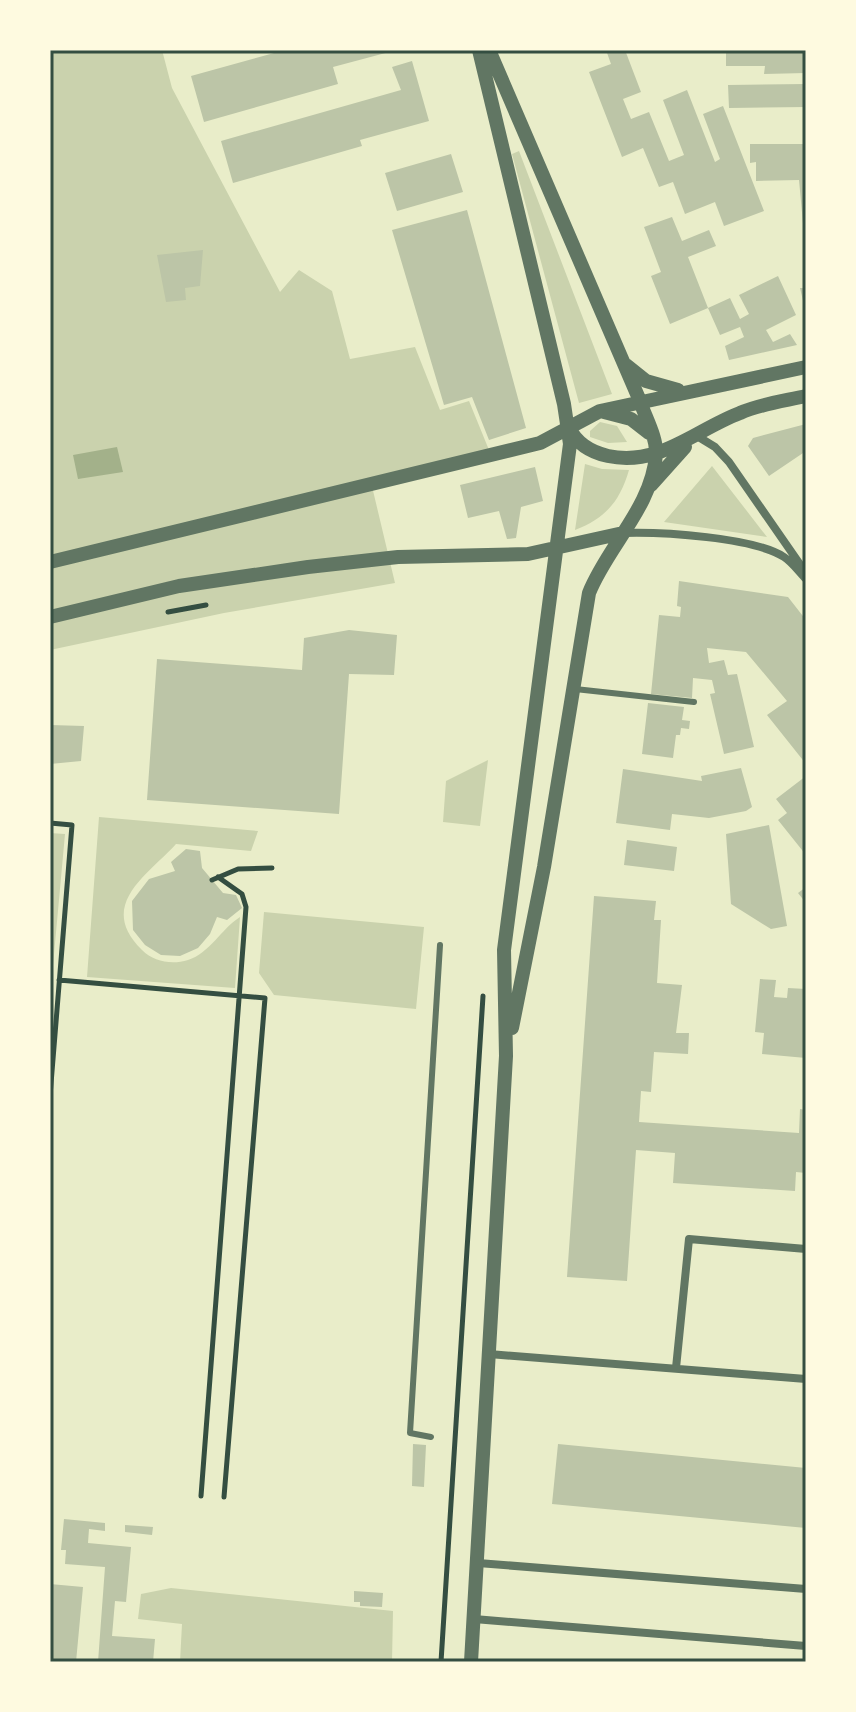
<svg xmlns="http://www.w3.org/2000/svg" width="856" height="1712" font-family="Jost,sans-serif">
<rect width="100%" height="100%" fill="#e9edc9"/>
<!-- green -->
<path fill="#cad2ad" d="M 50,50 L 162,50 L 172,88 L 280,292 L 299,270 L 332,291 L 350,359 L 415,347 L 440,410 L 469,401 L 489,450 L 370,478 L 395,583 L 224,613 L 50,650 Z
M 519,151 L 612,394 L 579,403 L 512,154 Z
M 600,422 L 617,426 L 627,442 L 608,443 L 590,437 L 590,431 Z
M 585,464 L 602,469 L 629,470 C 620,501 606,518 575,530 Z
M 712,466 L 767,537 L 664,522 Z
M 488,760 L 480,826 L 443,822 L 446,781 Z
M 99,817 L 258,831 L 251,851 L 176,844 C 148,875 96,905 142,950 C 154,962 172,965 188,960 C 210,953 221,929 240,917 L 235,988 L 87,977 Z
M 50,833 L 65,834 L 50,998 Z
M 264,912 L 424,927 L 416,1009 L 274,995 L 259,973 Z
M 171,1588 L 393,1611 L 392,1662 L 180,1662 L 182,1624 L 138,1619 L 141,1594 Z"/>
<!-- water -->
<path fill="#a3b18a" d="M 117,447 L 123,472 L 78,479 L 73,455 Z"/>
<!-- building -->
<path fill="#bcc5a7" d="M 285,50 L 393,51 L 333,67 L 338,84 L 204,122 L 191,76 Z
M 606,50 L 625,50 L 641,92 L 623,99 L 631,119 L 649,112 L 669,161 L 684,155 L 663,100 L 687,90 L 715,162 L 720,159 L 703,114 L 723,106 L 764,211 L 724,226 L 715,202 L 685,214 L 673,182 L 659,187 L 643,148 L 622,157 L 589,72 L 611,64 Z
M 726,50 L 806,50 L 806,73 L 764,74 L 765,66 L 726,66 Z
M 412,61 L 429,121 L 360,140 L 362,146 L 233,183 L 221,141 L 401,90 L 392,67 Z
M 806,84 L 806,107 L 729,108 L 728,85 Z
M 750,144 L 806,144 L 806,256 L 799,180 L 756,181 L 756,162 L 750,163 Z
M 451,154 L 463,192 L 397,211 L 385,173 Z
M 467,210 L 526,428 L 489,440 L 472,397 L 444,405 L 392,230 Z
M 672,217 L 682,241 L 709,230 L 716,246 L 688,257 L 708,308 L 670,324 L 651,276 L 661,272 L 644,227 Z
M 203,250 L 200,286 L 185,288 L 186,300 L 166,302 L 157,255 Z
M 778,276 L 796,315 L 766,330 L 773,342 L 790,334 L 797,345 L 729,360 L 725,346 L 744,337 L 740,327 L 720,335 L 708,308 L 730,298 L 740,319 L 749,314 L 739,295 Z
M 800,288 L 806,288 L 806,309 L 805,309 Z
M 806,424 L 806,451 L 769,476 L 748,446 L 753,438 Z
M 535,467 L 543,501 L 521,507 L 516,538 L 507,539 L 499,511 L 468,518 L 460,485 Z
M 679,581 L 788,597 L 806,620 L 806,764 L 767,715 L 787,701 L 746,652 L 707,648 L 709,663 L 724,660 L 728,675 L 737,674 L 754,747 L 724,754 L 710,694 L 715,693 L 712,680 L 693,678 L 692,698 L 651,694 L 659,615 L 680,617 L 681,607 L 677,606 Z
M 349,630 L 397,635 L 394,675 L 349,674 L 339,814 L 147,800 L 157,659 L 302,670 L 304,638 Z
M 648,703 L 684,707 L 682,720 L 690,721 L 689,729 L 681,728 L 680,735 L 676,735 L 673,758 L 642,754 Z
M 50,725 L 84,726 L 81,761 L 50,764 Z
M 741,768 L 752,807 L 746,811 L 709,818 L 672,814 L 670,830 L 616,823 L 623,769 L 702,781 L 701,776 Z
M 806,776 L 806,855 L 778,820 L 787,813 L 776,799 Z
M 769,825 L 787,926 L 771,929 L 731,904 L 726,834 Z
M 627,840 L 677,847 L 674,871 L 624,865 Z
M 186,849 L 200,851 L 202,868 L 223,893 L 236,895 L 242,908 L 227,920 L 217,917 L 210,934 L 198,948 L 180,956 L 161,955 L 145,945 L 133,930 L 132,901 L 149,879 L 175,871 L 171,862 Z
M 806,887 L 806,903 L 798,893 Z
M 594,896 L 656,901 L 654,920 L 661,920 L 657,983 L 682,985 L 676,1033 L 689,1033 L 688,1054 L 654,1052 L 651,1092 L 641,1091 L 639,1122 L 799,1133 L 800,1109 L 806,1110 L 806,1173 L 796,1172 L 795,1191 L 673,1183 L 675,1153 L 636,1150 L 627,1281 L 567,1277 Z
M 760,979 L 776,980 L 774,997 L 787,998 L 788,988 L 806,989 L 806,1058 L 762,1054 L 764,1033 L 755,1032 Z
M 413,1444 L 426,1445 L 424,1487 L 412,1486 Z
M 558,1444 L 806,1468 L 806,1528 L 552,1504 Z
M 64,1519 L 105,1523 L 105,1531 L 89,1529 L 88,1543 L 131,1547 L 126,1602 L 115,1601 L 112,1636 L 155,1639 L 153,1662 L 98,1662 L 105,1567 L 65,1564 L 66,1550 L 61,1550 Z
M 125,1525 L 153,1527 L 152,1535 L 125,1532 Z
M 50,1584 L 83,1587 L 76,1662 L 50,1662 Z
M 354,1591 L 383,1593 L 382,1607 L 360,1606 L 360,1602 L 354,1602 Z"/>
<g fill="none" stroke-linecap="round" stroke-linejoin="round">
<!-- path -->
<path stroke="#344e41" stroke-width="5" d="M 168,612 L 206,605
M 50,823 L 72,825 L 50,1096
M 212,880 L 238,869 L 272,868
M 59,980 L 265,998 L 224,1497
M 201,1496 L 246,907 L 242,894 L 218,877
M 441,1662 L 483,996"/>
<!-- service -->
<path stroke="#617663" stroke-width="6" d="M 575,689 L 694,702
M 431,1437 L 410,1433 L 440,945"/>
<!-- minor -->
<path stroke="#617663" stroke-width="8" d="M 697,436 L 715,447 L 729,462 L 806,573
M 624,533 C 662,532 753,537 784,557 C 792,562 799,572 806,579
M 489,1354 L 806,1379
M 676,1368 L 689,1239 L 806,1249
M 478,1563 L 806,1589
M 474,1619 L 806,1646"/>
<!-- tertiary -->
<path stroke="#617663" stroke-width="14" d="M 489,50 L 640,401 C 645,417 657,437 656,454 C 653,506 607,547 589,593 L 544,867 L 512,1028
M 626,365 L 646,381 L 678,390
M 604,412 L 631,419 L 649,433
M 569,428 C 577,444 590,452 608,456 C 659,467 695,430 740,413 C 760,404 784,401 806,396
M 651,485 L 685,447
M 50,562 L 540,443 L 600,411 L 806,367
M 50,617 L 179,586 L 308,567 L 398,557 L 528,554 L 623,533
M 471,1662 L 506,1056 L 504,950 L 570,444 L 564,404 L 479,50"/>
</g>
<!-- border -->
<rect width="856" height="1712" fill="none" stroke="#fefae0" stroke-width="104"/>
<rect x="52" y="52" width="752" height="1608" fill="none" stroke="#344e41" stroke-width="3"/>
</svg>
